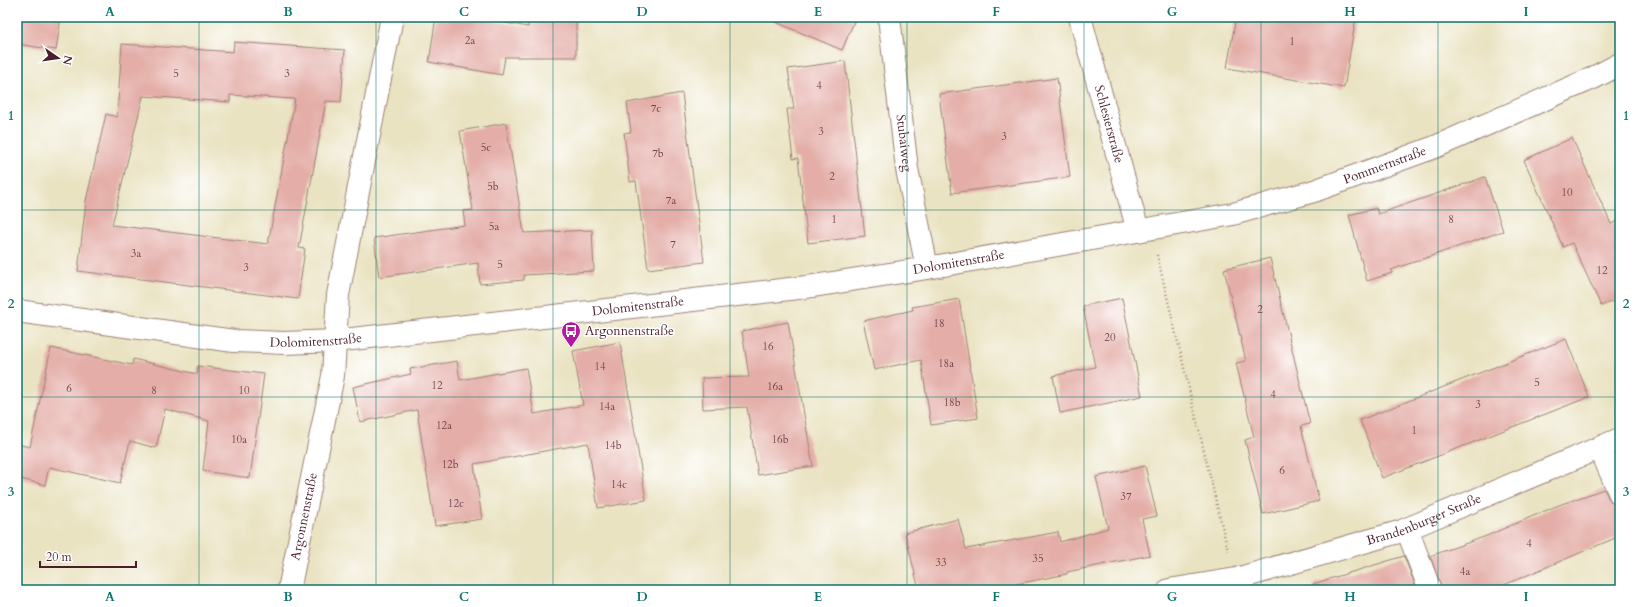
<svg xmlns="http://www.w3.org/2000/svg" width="1637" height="607" font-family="Cardo,serif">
<rect width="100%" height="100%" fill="#fff"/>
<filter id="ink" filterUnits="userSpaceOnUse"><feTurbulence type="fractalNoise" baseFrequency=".025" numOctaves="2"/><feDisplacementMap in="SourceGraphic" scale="8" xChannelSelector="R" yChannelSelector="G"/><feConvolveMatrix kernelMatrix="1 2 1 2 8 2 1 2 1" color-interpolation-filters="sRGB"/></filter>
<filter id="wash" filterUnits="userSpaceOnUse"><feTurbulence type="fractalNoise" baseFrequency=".012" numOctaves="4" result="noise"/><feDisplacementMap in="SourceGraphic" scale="16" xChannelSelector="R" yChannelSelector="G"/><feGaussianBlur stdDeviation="0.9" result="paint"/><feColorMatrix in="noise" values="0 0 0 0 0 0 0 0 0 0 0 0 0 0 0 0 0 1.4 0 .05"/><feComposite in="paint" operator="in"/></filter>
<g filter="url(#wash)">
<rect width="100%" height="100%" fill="#eae3c2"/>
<g id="blocks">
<!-- building -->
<path fill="#e4ada7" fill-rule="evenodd" d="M 17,17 L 61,17 L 56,50 L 17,44 Z
M 436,17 L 472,17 L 528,27 L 528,17 L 576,17 L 576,57 L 505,57 L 502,75 L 429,62 Z
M 764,17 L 856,17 L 842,50 Z
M 1236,17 L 1356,17 L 1344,88 L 1227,68 Z
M 234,42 L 345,50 L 341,102 L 326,101 L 299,248 L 305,249 L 298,299 L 78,271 L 86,201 L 106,114 L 117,117 L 122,44 L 233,52 ZM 230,95 L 295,99 L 268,244 L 112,225 L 143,96 L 230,102 Z
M 845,61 L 865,236 L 808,243 L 798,158 L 793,159 L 787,109 L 794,109 L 788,69 Z
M 1057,78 L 1070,177 L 952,193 L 939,94 Z
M 682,93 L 704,262 L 648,269 L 636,181 L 630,182 L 624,133 L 631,132 L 627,103 Z
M 506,123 L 524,233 L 592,230 L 594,271 L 524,275 L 524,280 L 480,284 L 478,263 L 379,277 L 374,238 L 465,225 L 463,211 L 473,210 L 460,131 Z
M 1572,138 L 1611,224 L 1620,220 L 1620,298 L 1601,306 L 1572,243 L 1563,247 L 1524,160 Z
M 1485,177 L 1503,231 L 1391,270 L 1392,273 L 1367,281 L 1349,215 L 1376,208 L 1378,214 Z
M 1270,258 L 1310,424 L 1301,426 L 1319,501 L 1263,514 L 1245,440 L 1254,437 L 1236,363 L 1246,361 L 1224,269 Z
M 1122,298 L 1142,396 L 1060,413 L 1053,376 L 1095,367 L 1083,306 Z
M 959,299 L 978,418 L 931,425 L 921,360 L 874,370 L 863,321 L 913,310 L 912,307 Z
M 788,322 L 813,466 L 758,475 L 747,407 L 703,409 L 702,378 L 749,377 L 742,331 Z
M 1566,339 L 1589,397 L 1382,478 L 1360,420 Z
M 620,342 L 646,500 L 598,508 L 588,443 L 474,464 L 482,519 L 435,526 L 417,410 L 360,422 L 353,387 L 411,374 L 410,369 L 457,361 L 460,380 L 526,368 L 534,414 L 583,405 L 573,351 Z
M 51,348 L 132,365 L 133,359 L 197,374 L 198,366 L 264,374 L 250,478 L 203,471 L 209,421 L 165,409 L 156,448 L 130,441 L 120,483 L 49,467 L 45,485 L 17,478 L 17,444 L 30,447 Z
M 1145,466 L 1157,516 L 1142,519 L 1150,555 L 1067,572 L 1067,574 L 986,590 L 919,590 L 905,533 L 958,519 L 966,549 L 1058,532 L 1060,542 L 1108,528 L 1096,477 Z
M 1604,489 L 1609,499 L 1614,505 L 1620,521 L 1620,536 L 1492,590 L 1442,590 L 1430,556 L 1484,537 L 1559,505 Z
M 1404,556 L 1417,590 L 1314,590 L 1313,584 Z"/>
</g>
</g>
<g filter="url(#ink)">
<use href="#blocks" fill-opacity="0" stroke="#9a8176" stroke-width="1"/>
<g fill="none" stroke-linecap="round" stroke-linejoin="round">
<!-- minor casing -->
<g stroke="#9a8176" stroke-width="24">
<g id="minor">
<path id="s1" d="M 889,17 L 907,169 L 927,268"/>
<path id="s2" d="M 1080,17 L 1138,231"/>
<path id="s3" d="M 17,311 L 234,341 L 284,343 L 335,341 L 807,287 L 927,268 L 1233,214 L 1314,191 L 1435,147 L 1593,78 L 1620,64"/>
<path d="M 1600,448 L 1620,494"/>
<path d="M 1407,529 L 1430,590"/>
<path id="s4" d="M 289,590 L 333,376 L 338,295 L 392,17"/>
<path id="s5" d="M 1169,590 L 1236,579 L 1402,531 L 1620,439"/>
</g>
</g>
<!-- path -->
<path stroke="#9a8176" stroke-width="2.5" stroke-dasharray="1 3" stroke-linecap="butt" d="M 1157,255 L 1228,551"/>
<!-- minor -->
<use href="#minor" stroke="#fff" stroke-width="22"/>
</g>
</g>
<!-- grid -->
<path fill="none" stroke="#0f766e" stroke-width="1" stroke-opacity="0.55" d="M 199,17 L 199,590M 376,17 L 376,590M 553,17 L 553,590M 730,17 L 730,590M 907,17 L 907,590M 1084,17 L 1084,590M 1261,17 L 1261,590M 1438,17 L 1438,590M 17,210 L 1620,210M 17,397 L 1620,397"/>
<!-- icons -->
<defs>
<g id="bus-pin" transform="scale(1)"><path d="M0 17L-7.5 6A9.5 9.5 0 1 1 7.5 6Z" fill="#b5179e" stroke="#fff"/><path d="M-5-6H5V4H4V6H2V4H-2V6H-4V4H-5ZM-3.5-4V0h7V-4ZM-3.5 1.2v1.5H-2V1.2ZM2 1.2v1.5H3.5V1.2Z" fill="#fff"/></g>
</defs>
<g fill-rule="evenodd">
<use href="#bus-pin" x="571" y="331"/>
</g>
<g text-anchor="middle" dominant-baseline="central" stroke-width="3" stroke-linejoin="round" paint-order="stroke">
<!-- number labels -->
<g font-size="11" fill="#70424a">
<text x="470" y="40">2a</text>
<text x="1292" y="41">1</text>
<text x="176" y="73">5</text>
<text x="287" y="73">3</text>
<text x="819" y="85">4</text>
<text x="656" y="108">7c</text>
<text x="821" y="131">3</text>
<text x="1004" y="136">3</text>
<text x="486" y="147">5c</text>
<text x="658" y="153">7b</text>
<text x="832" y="176">2</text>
<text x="493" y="186">5b</text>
<text x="1567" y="192">10</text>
<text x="671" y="200">7a</text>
<text x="834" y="219">1</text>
<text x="1451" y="219">8</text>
<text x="494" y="226">5a</text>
<text x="673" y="244">7</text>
<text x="136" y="253">3a</text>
<text x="500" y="264">5</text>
<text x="246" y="267">3</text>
<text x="1602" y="270">12</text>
<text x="1260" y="309">2</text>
<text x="939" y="323">18</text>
<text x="1110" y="337">20</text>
<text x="768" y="346">16</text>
<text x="946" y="363">18a</text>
<text x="600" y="366">14</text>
<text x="1537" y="382">5</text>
<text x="437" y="385">12</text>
<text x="775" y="386">16a</text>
<text x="69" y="388">6</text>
<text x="154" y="390">8</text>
<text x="244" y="390">10</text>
<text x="1273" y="394">4</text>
<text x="952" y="402">18b</text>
<text x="1478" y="404">3</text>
<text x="607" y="406">14a</text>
<text x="444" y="425">12a</text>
<text x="1414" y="430">1</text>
<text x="239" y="439">10a</text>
<text x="780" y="439">16b</text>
<text x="613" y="445">14b</text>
<text x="450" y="464">12b</text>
<text x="1282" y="470">6</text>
<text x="619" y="484">14c</text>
<text x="1126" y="496">37</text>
<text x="456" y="503">12c</text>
<text x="1529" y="543">4</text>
<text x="1038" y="558">35</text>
<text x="941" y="562">33</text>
<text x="1465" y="571">4a</text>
</g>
<!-- street labels -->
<g font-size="13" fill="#4a1f2b" stroke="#fff">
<text stroke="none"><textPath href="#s2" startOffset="111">Schlesierstraße</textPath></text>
<text stroke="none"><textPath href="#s1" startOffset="127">Stubaiweg</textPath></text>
<text stroke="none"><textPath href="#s3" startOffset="1387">Pommernstraße</textPath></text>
<text stroke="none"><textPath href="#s3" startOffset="949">Dolomitenstraße</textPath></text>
<text stroke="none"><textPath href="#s3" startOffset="625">Dolomitenstraße</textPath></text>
<text stroke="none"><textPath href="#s3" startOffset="301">Dolomitenstraße</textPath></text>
<text stroke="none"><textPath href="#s4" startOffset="75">Argonnenstraße</textPath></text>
<text stroke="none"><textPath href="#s5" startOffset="265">Brandenburger Straße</textPath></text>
</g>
<!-- poi labels -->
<g font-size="13" fill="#4a1f2b" stroke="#fff" text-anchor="start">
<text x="585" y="331">Argonnenstraße</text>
</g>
</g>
<!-- margin -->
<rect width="1637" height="607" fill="none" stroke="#fff" stroke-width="44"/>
<!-- north arrow -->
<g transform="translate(58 58) rotate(103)" stroke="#ffffff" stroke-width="3" paint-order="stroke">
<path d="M0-3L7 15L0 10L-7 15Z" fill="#4a1f2b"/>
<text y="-6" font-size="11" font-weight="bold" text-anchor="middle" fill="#4a1f2b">N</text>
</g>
<!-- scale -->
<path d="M40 561v6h96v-6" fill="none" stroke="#4a1f2b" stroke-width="2"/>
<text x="46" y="561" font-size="12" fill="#4a1f2b" stroke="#ffffff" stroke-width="3" paint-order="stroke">20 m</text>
<rect x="22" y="22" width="1593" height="563" fill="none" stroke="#0f766e" stroke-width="1.5"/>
<g font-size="13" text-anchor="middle" font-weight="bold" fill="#0f766e">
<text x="110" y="16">A</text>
<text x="288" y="16">B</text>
<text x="464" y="16">C</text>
<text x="642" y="16">D</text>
<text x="818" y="16">E</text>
<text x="996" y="16">F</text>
<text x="1172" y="16">G</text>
<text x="1350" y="16">H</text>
<text x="1526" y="16">I</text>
<text x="11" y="120">1</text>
<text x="1626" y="120">1</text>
<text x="11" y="308">2</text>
<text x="1626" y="308">2</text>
<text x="11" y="496">3</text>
<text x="1626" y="496">3</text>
<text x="110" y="601">A</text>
<text x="288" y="601">B</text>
<text x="464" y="601">C</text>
<text x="642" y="601">D</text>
<text x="818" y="601">E</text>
<text x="996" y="601">F</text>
<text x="1172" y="601">G</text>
<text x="1350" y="601">H</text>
<text x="1526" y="601">I</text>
</g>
</svg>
